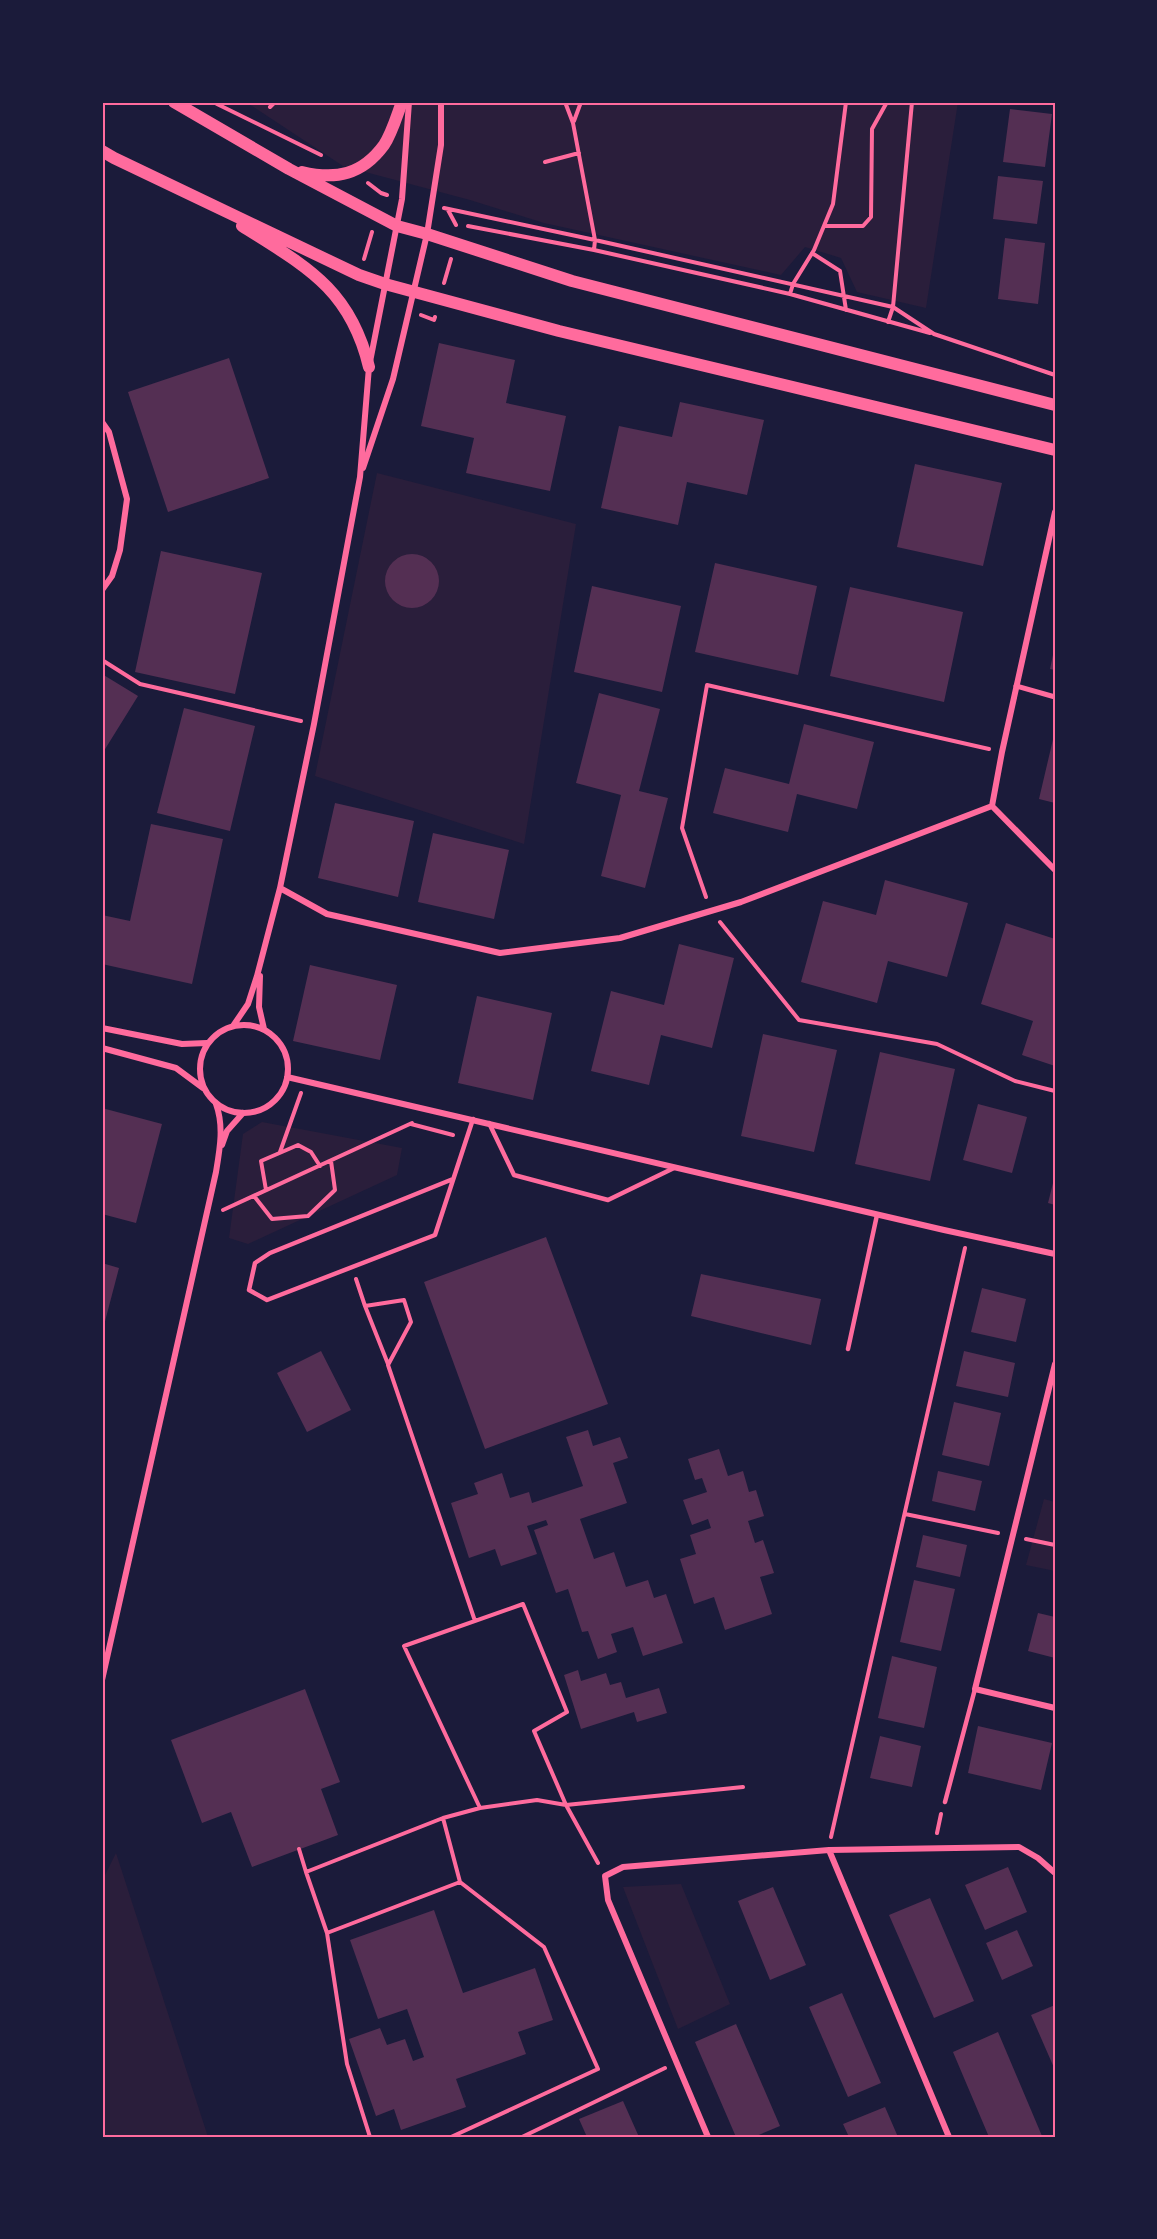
<svg xmlns="http://www.w3.org/2000/svg" width="1157" height="2239" font-family="Ubuntu,sans-serif">
<rect width="100%" height="100%" fill="#1b1b3a"/>
<!-- green -->
<path fill="#2a1e3b" d="M 246,102 L 958,102 L 926,308 L 857,292 L 841,258 L 805,247 L 781,275 L 544,223 L 470,200 L 343,166 Z
M 377,473 L 576,524 L 524,844 L 315,776 Z
M 262,1122 L 402,1148 L 397,1175 L 248,1244 L 229,1238 L 243,1134 Z
M 1044,1499 L 1055,1502 L 1055,1571 L 1026,1565 Z
M 116,1853 L 208,2137 L 102,2137 L 102,1881 Z
M 681,1884 L 730,2004 L 678,2029 L 623,1887 Z"/>
<!-- building -->
<path fill="#542f53" d="M 1010,109 L 1052,114 L 1045,167 L 1003,162 Z
M 998,176 L 1043,181 L 1037,224 L 993,219 Z
M 1005,238 L 1045,243 L 1038,304 L 998,299 Z
M 439,343 L 515,360 L 506,403 L 566,416 L 550,491 L 466,473 L 474,438 L 421,426 Z
M 229,358 L 269,478 L 168,512 L 128,392 Z
M 680,402 L 764,420 L 747,495 L 687,482 L 678,525 L 601,508 L 619,426 L 672,437 Z
M 915,464 L 1002,483 L 983,566 L 897,547 Z
M 161,551 L 262,573 L 235,694 L 135,672 Z
M385 581a27 27 0 1 1 54 0a27 27 0 1 1-54 0Z
M 715,563 L 817,586 L 798,675 L 695,652 Z
M 592,586 L 681,606 L 662,692 L 574,672 Z
M 850,587 L 963,612 L 944,702 L 830,676 Z
M 1054,650 L 1055,650 L 1055,670 L 1050,669 Z
M 102,674 L 138,696 L 102,754 Z
M 599,693 L 660,709 L 639,791 L 668,798 L 645,888 L 601,876 L 621,795 L 576,783 Z
M 184,708 L 255,726 L 230,831 L 157,813 Z
M 804,724 L 874,742 L 857,809 L 797,794 L 788,832 L 713,813 L 725,768 L 789,784 Z
M 1054,735 L 1055,735 L 1055,803 L 1039,799 Z
M 335,803 L 414,821 L 398,897 L 318,878 Z
M 151,824 L 223,839 L 192,984 L 102,964 L 102,915 L 130,921 Z
M 433,833 L 509,850 L 494,919 L 418,902 Z
M 885,880 L 968,903 L 947,977 L 888,961 L 877,1003 L 801,982 L 823,901 L 876,915 Z
M 1006,923 L 1055,939 L 1055,1066 L 1022,1055 L 1033,1021 L 981,1004 Z
M 679,944 L 734,958 L 712,1048 L 661,1035 L 649,1085 L 591,1071 L 611,991 L 664,1005 Z
M 310,965 L 397,985 L 380,1060 L 293,1041 Z
M 477,996 L 552,1013 L 533,1100 L 458,1083 Z
M 763,1034 L 837,1050 L 814,1152 L 741,1136 Z
M 880,1052 L 955,1069 L 930,1181 L 855,1164 Z
M 978,1104 L 1027,1117 L 1012,1173 L 963,1160 Z
M 102,1108 L 162,1124 L 136,1223 L 102,1214 Z
M 1054,1179 L 1055,1180 L 1055,1205 L 1048,1203 Z
M 546,1237 L 608,1404 L 485,1449 L 424,1282 Z
M 102,1263 L 119,1268 L 103,1329 L 102,1329 Z
M 701,1274 L 821,1299 L 811,1345 L 691,1316 Z
M 982,1288 L 1026,1299 L 1016,1342 L 971,1332 Z
M 321,1351 L 351,1410 L 307,1432 L 277,1373 Z
M 964,1351 L 1015,1363 L 1008,1397 L 956,1386 Z
M 954,1402 L 1001,1413 L 989,1466 L 942,1455 Z
M 588,1430 L 593,1446 L 620,1437 L 628,1458 L 613,1463 L 627,1503 L 580,1519 L 594,1559 L 614,1552 L 626,1587 L 648,1580 L 654,1598 L 666,1594 L 683,1643 L 643,1656 L 633,1627 L 611,1634 L 617,1652 L 598,1659 L 588,1631 L 582,1632 L 568,1589 L 556,1593 L 534,1530 L 548,1525 L 546,1520 L 527,1526 L 537,1554 L 501,1566 L 495,1549 L 469,1558 L 451,1503 L 478,1494 L 474,1483 L 502,1473 L 510,1498 L 529,1492 L 532,1503 L 583,1486 L 566,1437 Z
M 719,1449 L 728,1476 L 743,1471 L 749,1492 L 756,1490 L 764,1516 L 748,1521 L 755,1543 L 763,1540 L 774,1573 L 760,1577 L 772,1614 L 725,1630 L 714,1597 L 694,1604 L 680,1559 L 696,1554 L 690,1535 L 711,1528 L 708,1519 L 692,1525 L 683,1500 L 707,1492 L 702,1478 L 695,1480 L 688,1459 Z
M 938,1471 L 982,1481 L 975,1511 L 932,1501 Z
M 923,1535 L 967,1545 L 960,1577 L 916,1567 Z
M 914,1580 L 955,1589 L 941,1651 L 900,1642 Z
M 1038,1613 L 1055,1617 L 1055,1658 L 1028,1651 Z
M 892,1656 L 937,1667 L 924,1728 L 878,1718 Z
M 578,1670 L 581,1681 L 606,1673 L 610,1685 L 621,1682 L 626,1698 L 659,1688 L 667,1713 L 637,1722 L 634,1712 L 581,1729 L 564,1675 Z
M 305,1689 L 340,1782 L 321,1789 L 338,1835 L 252,1867 L 231,1812 L 202,1823 L 171,1740 Z
M 978,1726 L 1052,1743 L 1041,1790 L 968,1773 Z
M 880,1736 L 921,1746 L 912,1787 L 870,1778 Z
M 1008,1867 L 1027,1912 L 985,1930 L 965,1885 Z
M 773,1887 L 806,1965 L 770,1980 L 738,1901 Z
M 930,1898 L 974,2001 L 934,2018 L 889,1915 Z
M 434,1910 L 463,1993 L 535,1968 L 553,2020 L 518,2032 L 526,2054 L 456,2079 L 466,2107 L 401,2130 L 394,2109 L 376,2116 L 349,2039 L 380,2028 L 387,2045 L 405,2039 L 413,2061 L 424,2057 L 407,2009 L 378,2019 L 350,1940 Z
M 1017,1930 L 1033,1966 L 1002,1980 L 986,1943 Z
M 842,1993 L 881,2083 L 848,2097 L 809,2007 Z
M 1055,2005 L 1055,2070 L 1031,2015 Z
M 736,2024 L 780,2126 L 754,2137 L 736,2137 L 695,2042 Z
M 998,2032 L 1042,2136 L 1040,2137 L 989,2137 L 953,2052 Z
M 623,2101 L 639,2137 L 587,2137 L 579,2119 Z
M 885,2107 L 898,2137 L 849,2137 L 843,2124 Z"/>
<g fill="none" stroke-linecap="round" stroke-linejoin="round">
<!-- path -->
<path stroke="#ff6b9d" stroke-width="4" d="M 565,102 L 573,123 L 595,240 L 893,307 L 934,334 L 1055,375
M 217,104 L 321,155
M 270,107 L 275,102
M 574,121 L 581,102
M 545,162 L 579,153
M 368,183 L 381,193 L 387,195
M 444,208 L 595,240 L 594,250
M 448,210 L 456,225
M 468,226 L 594,250 L 790,294 L 930,333
M 824,226 L 863,226 L 871,217 L 872,129 L 887,102
M 812,253 L 840,271 L 846,310
M 364,259 L 372,232
M 444,283 L 451,259
M 790,294 L 793,284 L 814,250 L 833,204 L 846,102
M 421,315 L 434,320 L 435,317
M 888,322 L 893,307 L 912,102
M 102,660 L 140,684 L 301,721
M 706,897 L 682,828 L 707,685 L 989,749
M 720,922 L 799,1020 L 937,1044 L 1015,1081 L 1055,1091
M 411,1124 L 453,1135
M 280,1152 L 301,1093
M 266,1190 L 261,1161 L 298,1145 L 311,1152 L 320,1166
M 254,1196 L 272,1219 L 308,1216 L 335,1190 L 331,1161
M 223,1210 L 412,1123
M 356,1279 L 365,1306 L 404,1300 L 411,1322 L 388,1365 L 475,1621
M 365,1306 L 388,1364
M 905,1514 L 998,1533
M 1026,1539 L 1055,1545
M 480,1808 L 404,1646 L 523,1604 L 567,1712 L 534,1731 L 566,1805 L 743,1787
M 443,1818 L 460,1882
M 937,1833 L 941,1814
M 831,1837 L 965,1248
M 299,1849 L 306,1872 L 443,1818 L 480,1808 L 537,1800 L 566,1805 L 598,1863
M 306,1872 L 327,1933 L 347,2064 L 370,2137
M 327,1933 L 460,1882 L 544,1947 L 598,2069 L 451,2137
M 522,2137 L 665,2068"/>
<!-- service -->
<path stroke="#ff6b9d" stroke-width="4.5" d="M 489,1123 L 514,1175 L 608,1200 L 674,1168
M 453,1179 L 270,1253 L 255,1263 L 249,1290 L 267,1300 L 435,1235 L 473,1119
M 848,1349 L 877,1215
M 945,1802 L 975,1689"/>
<!-- pedestrian -->
<path stroke="#ff6b9d" stroke-width="5" d="M 1016,686 L 1055,697"/>
<!-- minor -->
<path stroke="#ff6b9d" stroke-width="6" d="M 102,422 L 109,432 L 127,499 L 120,550 L 112,576 L 102,590
M 363,468 L 393,379 L 427,234 L 441,145 L 441,102
M 992,806 L 1002,752 L 1055,512
M 992,806 L 1055,870
M 280,888 L 327,914 L 500,953 L 620,938 L 741,902 L 992,806
M 260,976 L 259,1007 L 264,1029
M200 1069a44 44 0 1 1 88 0a44 44 0 1 1-88 0Z
M 233,1026 L 248,1004 L 257,976 L 280,888 L 314,724 L 360,477 L 369,367 L 402,199 L 409,102
M 102,1028 L 182,1044 L 207,1043
M 102,1048 L 176,1068 L 203,1088
M 287,1077 L 944,1230 L 1055,1254
M 222,1145 L 227,1131 L 243,1113
M 1055,1364 L 975,1689 L 1055,1708
M 102,1680 L 216,1172 C 220,1148 224,1126 216,1104
M 829,1850 L 949,2137
M 708,2137 L 608,1900 L 605,1876 L 623,1867 L 829,1850 L 1019,1847 L 1038,1858 L 1055,1873"/>
<!-- secondary -->
<path stroke="#ff6b9d" stroke-width="12" d="M 174,102 L 289,169 L 397,226 L 427,234 L 572,281 L 1055,405
M 102,151 L 114,158 L 359,275 L 385,284 L 559,331 L 1055,450
M 302,172 C 336,180 362,175 384,145 C 392,133 397,115 402,102
M 242,226 C 305,266 350,288 369,367"/>
</g>
<!-- border -->
<rect width="1157" height="2239" fill="none" stroke="#1b1b3a" stroke-width="207"/>
<rect x="104" y="104" width="950" height="2032" fill="none" stroke="#ff6b9d" stroke-width="2"/>
</svg>
